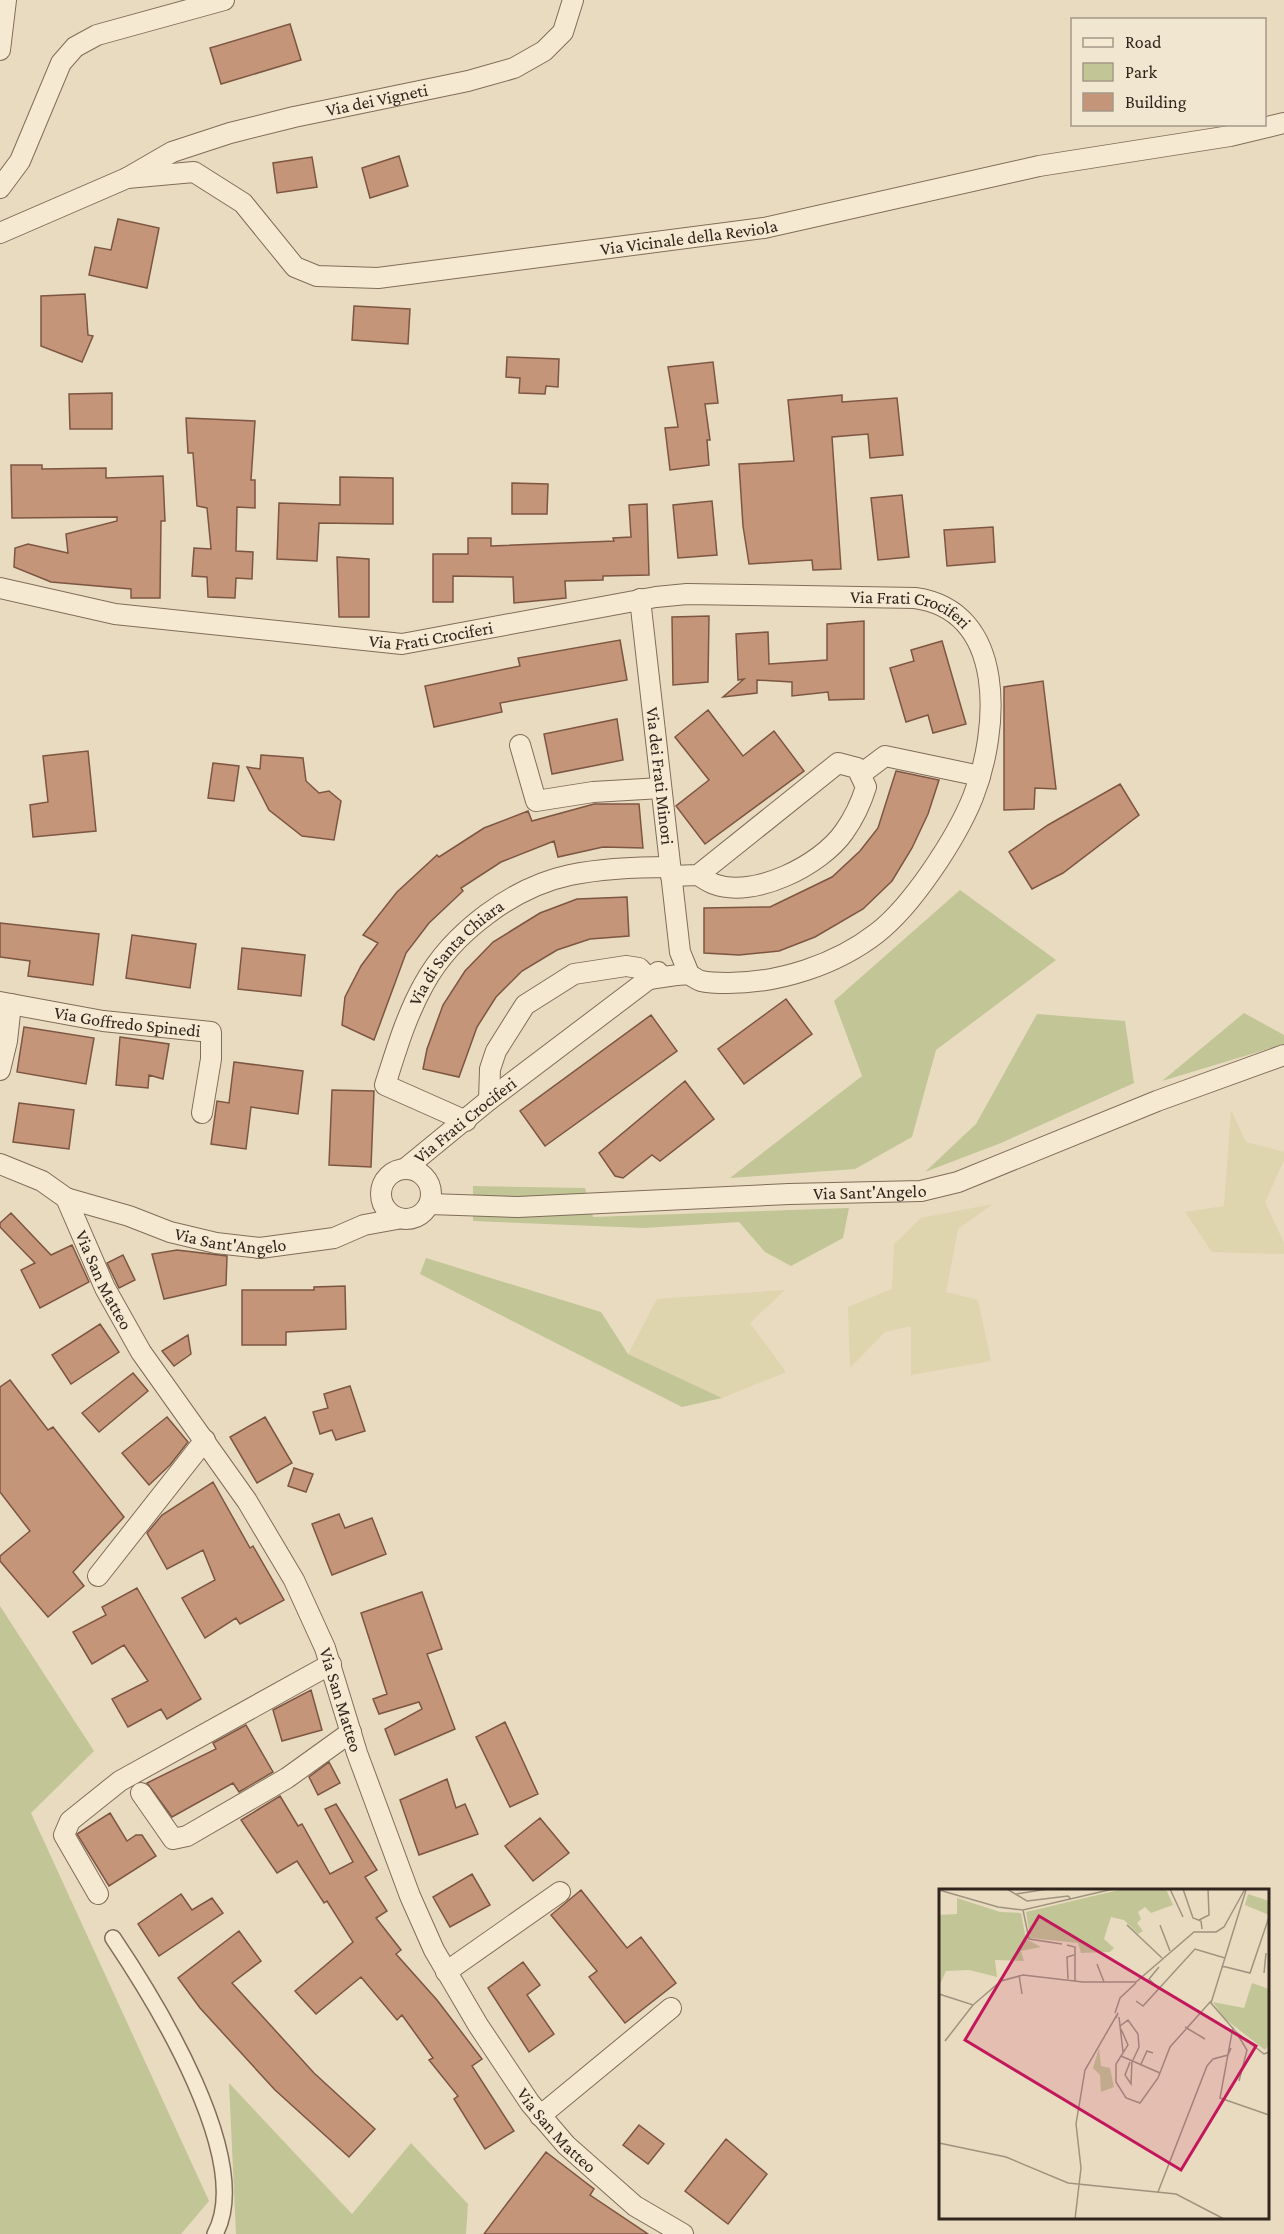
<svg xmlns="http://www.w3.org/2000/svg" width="1284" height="2234" font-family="'Crimson Pro',serif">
<rect width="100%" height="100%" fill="#e9dbc0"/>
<!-- farmland -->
<path fill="#ded4ae" d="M 1231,1110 L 1246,1142 L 1284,1152 L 1284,1160 L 1265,1202 L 1284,1243 L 1284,1254 L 1212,1252 L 1185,1212 L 1224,1206 Z
M 993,1204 L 958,1229 L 946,1292 L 978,1300 L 991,1361 L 911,1375 L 911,1326 L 885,1332 L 850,1368 L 848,1307 L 892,1289 L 894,1244 L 921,1218 Z
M 785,1290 L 750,1323 L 786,1372 L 722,1398 L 628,1354 L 657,1299 Z"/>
<!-- green -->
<path fill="#c2c595" d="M 960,890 L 1056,960 L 936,1050 L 912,1137 L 855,1169 L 730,1178 L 862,1076 L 834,1001 Z
M 1244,1013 L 1284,1035 L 1284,1044 L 1162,1081 Z
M 1037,1014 L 1125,1021 L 1134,1083 L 1001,1143 L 925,1172 L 976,1124 Z
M 473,1186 L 585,1188 L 593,1217 L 849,1208 L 843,1238 L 791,1266 L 765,1252 L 739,1222 L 644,1228 L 473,1221 Z
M 426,1258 L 601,1312 L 628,1354 L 722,1398 L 682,1407 L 420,1274 Z
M 0,1606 L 94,1751 L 31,1813 L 209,2201 L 181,2234 L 0,2234 Z
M 229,2083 L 352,2214 L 411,2143 L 468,2204 L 466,2234 L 236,2234 Z"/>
<!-- building -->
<path fill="#c49579" stroke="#7d5642" stroke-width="1.5" d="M 290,24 L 301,60 L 221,84 L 210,48 Z
M 399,156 L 408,186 L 370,198 L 362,168 Z
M 312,157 L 317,187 L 277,193 L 273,163 Z
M 118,219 L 159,228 L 147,288 L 89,275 L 95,247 L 111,250 Z
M 85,294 L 88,335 L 93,336 L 82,362 L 41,346 L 41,296 Z
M 354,306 L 410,309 L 408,344 L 352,340 Z
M 507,357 L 559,359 L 558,387 L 546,386 L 545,394 L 519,393 L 520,378 L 506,377 Z
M 713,362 L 718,403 L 705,404 L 710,440 L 707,440 L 709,465 L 670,470 L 665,428 L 678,427 L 668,367 Z
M 112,393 L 112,429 L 70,429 L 69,394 Z
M 842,395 L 842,402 L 897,398 L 903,455 L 870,458 L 868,434 L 832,437 L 841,569 L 813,570 L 812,560 L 749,564 L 743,526 L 739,464 L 794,461 L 788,400 Z
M 186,418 L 255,421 L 251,480 L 255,480 L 255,508 L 237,507 L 236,551 L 253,552 L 252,579 L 236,578 L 235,598 L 208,597 L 207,577 L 192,576 L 194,548 L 211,549 L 207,508 L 197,506 L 193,453 L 188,453 Z
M 11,465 L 42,465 L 42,469 L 106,468 L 106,478 L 163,476 L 165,521 L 161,521 L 160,598 L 131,598 L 131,589 L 51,582 L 14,567 L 15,548 L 28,544 L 68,553 L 66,534 L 117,521 L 117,517 L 12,518 Z
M 340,477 L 393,478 L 393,524 L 319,523 L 317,561 L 277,559 L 279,503 L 340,505 Z
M 512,483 L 548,484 L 547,514 L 512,514 Z
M 902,495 L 909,557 L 878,560 L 871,498 Z
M 712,501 L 717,555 L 678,558 L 673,505 Z
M 647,504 L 649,575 L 603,576 L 603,580 L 565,581 L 566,598 L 514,603 L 513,577 L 453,576 L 453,602 L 433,602 L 433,554 L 468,554 L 468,538 L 491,538 L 491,546 L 614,541 L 613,538 L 631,537 L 629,505 Z
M 993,527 L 995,562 L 947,566 L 944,530 Z
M 337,557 L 369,559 L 369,617 L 339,617 Z
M 709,616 L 708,682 L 673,685 L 672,617 Z
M 864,621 L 864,699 L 829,700 L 828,692 L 792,696 L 792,682 L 757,680 L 757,693 L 723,697 L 744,679 L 738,680 L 736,634 L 768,632 L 769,664 L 827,660 L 827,624 Z
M 620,640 L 627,680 L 500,703 L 502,712 L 434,727 L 425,686 L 520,666 L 518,658 Z
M 942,641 L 966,724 L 933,733 L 928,715 L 906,722 L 890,668 L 914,661 L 911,650 Z
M 1043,681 L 1056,789 L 1035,788 L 1034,809 L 1004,810 L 1004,687 Z
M 708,710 L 743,756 L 774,731 L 804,771 L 705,844 L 676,806 L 709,780 L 675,737 Z
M 617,719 L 623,760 L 552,774 L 544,734 Z
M 88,751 L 96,831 L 33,837 L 30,805 L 48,802 L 43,756 Z
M 261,755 L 303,758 L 306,781 L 319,793 L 329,791 L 341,801 L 334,840 L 302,836 L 269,810 L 247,767 L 260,769 Z
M 213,763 L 239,766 L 234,801 L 208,798 Z
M 896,771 L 939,780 L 928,814 L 912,848 L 892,881 L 863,909 L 815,937 L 779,951 L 739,955 L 704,953 L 704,908 L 770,907 L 832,877 L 860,851 L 878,828 Z
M 1120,784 L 1139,815 L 1063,873 L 1032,889 L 1009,852 L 1048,825 Z
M 594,804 L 639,804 L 643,848 L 603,847 L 558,857 L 554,841 L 501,862 L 461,888 L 463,891 L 429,923 L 406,953 L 374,1040 L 342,1025 L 345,997 L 361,966 L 378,943 L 363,935 L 397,892 L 437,855 L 439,857 L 484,828 L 528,811 L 532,821 Z
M 627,897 L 629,936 L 590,939 L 557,950 L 522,971 L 496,997 L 477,1027 L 459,1077 L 423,1069 L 427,1049 L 443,1005 L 465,971 L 493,942 L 540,913 L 577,899 Z
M 0,923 L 99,934 L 93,985 L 28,976 L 30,961 L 0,957 Z
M 132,935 L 196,944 L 190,988 L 126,978 Z
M 242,948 L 305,955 L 301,996 L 238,989 Z
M 786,999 L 812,1034 L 744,1084 L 718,1049 Z
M 651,1015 L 677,1051 L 545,1146 L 520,1111 Z
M 24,1027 L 94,1038 L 86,1084 L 17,1072 Z
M 120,1037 L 169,1044 L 163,1079 L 149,1075 L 148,1088 L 116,1085 Z
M 234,1062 L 303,1071 L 298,1114 L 251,1107 L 246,1149 L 211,1144 L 217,1101 L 229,1103 Z
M 685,1081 L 714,1119 L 660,1161 L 652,1155 L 623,1178 L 615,1176 L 599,1153 Z
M 332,1090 L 374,1091 L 371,1167 L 329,1165 Z
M 19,1103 L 74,1110 L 69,1149 L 13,1142 Z
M 11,1213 L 51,1255 L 72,1245 L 89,1282 L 40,1308 L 21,1270 L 35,1263 L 0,1227 L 0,1223 Z
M 177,1250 L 227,1256 L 226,1285 L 164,1299 L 152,1254 Z
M 123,1255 L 135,1280 L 119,1288 L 107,1263 Z
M 345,1286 L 346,1329 L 286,1332 L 286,1345 L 242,1345 L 242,1290 L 314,1290 L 314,1287 Z
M 100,1324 L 119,1352 L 71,1384 L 52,1355 Z
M 188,1335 L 191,1354 L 174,1366 L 162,1351 Z
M 133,1373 L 148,1391 L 99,1432 L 82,1413 Z
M 10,1380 L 48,1430 L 53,1427 L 124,1517 L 73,1572 L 84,1586 L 48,1617 L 0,1561 L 0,1556 L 30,1531 L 0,1492 L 0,1387 Z
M 350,1386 L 365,1431 L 336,1440 L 332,1430 L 320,1434 L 313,1412 L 328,1408 L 324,1394 Z
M 167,1417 L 188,1442 L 170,1465 L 149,1485 L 122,1453 Z
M 265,1417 L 292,1463 L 257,1483 L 230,1437 Z
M 294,1468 L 313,1474 L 306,1492 L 288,1486 Z
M 213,1482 L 250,1548 L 253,1546 L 284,1600 L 240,1624 L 236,1618 L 205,1638 L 182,1598 L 215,1580 L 203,1550 L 167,1569 L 147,1533 L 162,1515 Z
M 339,1514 L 345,1528 L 372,1518 L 386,1554 L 332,1575 L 312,1524 Z
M 137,1588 L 201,1699 L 167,1719 L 161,1709 L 128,1727 L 112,1699 L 148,1681 L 124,1645 L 92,1664 L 73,1632 L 106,1615 L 102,1607 Z
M 422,1592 L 442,1649 L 427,1654 L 455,1729 L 395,1755 L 385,1729 L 422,1709 L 419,1702 L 379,1714 L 373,1699 L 387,1694 L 361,1613 Z
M 311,1690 L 322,1730 L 282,1741 L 273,1710 Z
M 505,1722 L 538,1794 L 510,1807 L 476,1737 Z
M 246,1725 L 273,1772 L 239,1792 L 233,1783 L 172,1817 L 147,1783 L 216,1749 L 213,1743 Z
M 329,1762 L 340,1783 L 318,1795 L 309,1777 Z
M 447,1779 L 456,1808 L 465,1804 L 478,1834 L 419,1855 L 400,1800 Z
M 280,1796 L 298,1826 L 302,1824 L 330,1874 L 353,1862 L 325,1809 L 336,1804 L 377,1870 L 365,1877 L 387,1911 L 376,1918 L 401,1950 L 396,1954 L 437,2000 L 482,2059 L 472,2066 L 514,2131 L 485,2149 L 454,2099 L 458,2096 L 429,2060 L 433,2058 L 402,2015 L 397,2020 L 361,1977 L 316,2014 L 295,1991 L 353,1942 L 327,1901 L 324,1903 L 297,1861 L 277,1873 L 241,1820 Z
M 110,1813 L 127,1841 L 136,1835 L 142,1835 L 156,1856 L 109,1886 L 77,1834 Z
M 540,1818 L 569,1853 L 533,1881 L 505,1846 Z
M 472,1874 L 490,1905 L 450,1927 L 433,1897 Z
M 581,1890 L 627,1948 L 641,1937 L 676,1983 L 625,2023 L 589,1977 L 597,1971 L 551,1915 Z
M 181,1894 L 192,1910 L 212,1898 L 223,1913 L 159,1956 L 138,1924 Z
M 239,1931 L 261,1961 L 232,1983 L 314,2073 L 375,2129 L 349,2157 L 275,2090 L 200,2008 L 178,1978 Z
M 523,1962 L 540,1985 L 527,1995 L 554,2034 L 529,2052 L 488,1988 Z
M 639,2125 L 664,2144 L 648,2164 L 623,2145 Z
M 726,2139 L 767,2174 L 728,2224 L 685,2191 Z
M 546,2152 L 594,2189 L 590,2195 L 648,2234 L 484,2234 Z"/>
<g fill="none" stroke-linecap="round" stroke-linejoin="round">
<!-- pedestrian casing -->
<g stroke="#806c5a" stroke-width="18">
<path id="pedestrian" d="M 113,1938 C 154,1999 255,2160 215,2234"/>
</g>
<!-- minor casing -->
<g stroke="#806c5a" stroke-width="22">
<g id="minor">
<path d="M 0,50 L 6,0"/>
<path id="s1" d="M 127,178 L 194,172 L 243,203 L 295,267 L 317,276 L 378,278 L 764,228 L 1039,166 L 1230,136 L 1284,123"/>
<path d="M 0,188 L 20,161 L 61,63 L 75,47 L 97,35 L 224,0"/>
<path id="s2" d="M 0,233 L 127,178 L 172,152 L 230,133 L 294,117 L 468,81 L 514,68 L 544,51 L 563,32 L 573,0"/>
<path id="s3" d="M 0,588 L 115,614 L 402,644 L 656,597 L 687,594 L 915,598 C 1008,611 999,731 973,797 C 956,839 912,906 877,933 C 836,965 779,983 728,983 C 720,983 709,983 701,981 C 697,980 693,976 689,975 C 682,973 658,978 649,979"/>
<path id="s4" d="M 640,599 L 680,952 L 689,974"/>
<path d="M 520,745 L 536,801 L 593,792 L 661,788"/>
<path d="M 861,774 L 885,756 L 980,776"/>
<path d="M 671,876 L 698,875 L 838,763 L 857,768 L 866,787 C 861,803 854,818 844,832 C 821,865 754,899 714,884 C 708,882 703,878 698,875"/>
<path id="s5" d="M 0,1002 L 103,1021 L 211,1032 L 211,1059 L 202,1113"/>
<path d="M 0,1070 L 7,1041 L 11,1004"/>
<path d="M 489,1100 L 490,1069 L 496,1051 L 525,1005 L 574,974 L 626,966 L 639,968 L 649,979"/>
<path id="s6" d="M 466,1121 L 385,1085 C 396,1051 406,1016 424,984 C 452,933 513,887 570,875 C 604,868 637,867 670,867"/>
<path id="s7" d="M 0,1164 L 42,1181 L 66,1198 L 105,1288 L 141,1352 L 247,1501 L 294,1580 L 325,1648 L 357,1753 L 410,1896 L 434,1950 L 478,2025 L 530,2103 L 566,2145 L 635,2206 L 683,2234"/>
<path id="s8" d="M 406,1168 L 489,1100 L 658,972"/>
<circle cx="406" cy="1194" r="25"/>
<path id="s9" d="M 66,1198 L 129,1216 L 170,1232 L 216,1243 L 260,1248 L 334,1238 L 364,1225 L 397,1219"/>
<path id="s10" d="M 430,1204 L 518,1207 L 789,1194 L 921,1191 L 958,1182 L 1157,1101 L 1284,1055"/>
<path d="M 98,1576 L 205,1440"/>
<path d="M 141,1793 L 173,1839 L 187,1836 L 287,1778 L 351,1732"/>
<path d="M 98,1894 L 64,1835 L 70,1821 L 120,1781 L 331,1664"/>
<path d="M 446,1972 L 560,1892"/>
<path d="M 540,2116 L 671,2008"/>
</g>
</g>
<!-- pedestrian -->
<use href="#pedestrian" stroke="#f5e9d2" stroke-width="15"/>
<!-- minor -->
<use href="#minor" stroke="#f5e9d2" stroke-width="20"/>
</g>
<g text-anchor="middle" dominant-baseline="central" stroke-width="6" stroke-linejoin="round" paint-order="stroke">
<!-- street labels -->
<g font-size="18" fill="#31261d" stroke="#f1e6cf">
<text stroke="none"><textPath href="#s2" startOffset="402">Via dei Vigneti</textPath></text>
<text stroke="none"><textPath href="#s1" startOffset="606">Via Vicinale della Reviola</textPath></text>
<text stroke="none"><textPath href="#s3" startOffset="922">Via Frati Crociferi</textPath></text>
<text stroke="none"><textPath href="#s3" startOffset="436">Via Frati Crociferi</textPath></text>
<text stroke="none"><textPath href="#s4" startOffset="178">Via dei Frati Minori</textPath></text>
<text stroke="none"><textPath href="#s6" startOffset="242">Via di Santa Chiara</textPath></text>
<text stroke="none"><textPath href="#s5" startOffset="129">Via Goffredo Spinedi</textPath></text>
<text stroke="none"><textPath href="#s8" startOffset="76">Via Frati Crociferi</textPath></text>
<text stroke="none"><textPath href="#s10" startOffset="440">Via Sant'Angelo</textPath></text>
<text stroke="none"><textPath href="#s9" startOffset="171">Via Sant'Angelo</textPath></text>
<text stroke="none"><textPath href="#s7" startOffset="165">Via San Matteo</textPath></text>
<text stroke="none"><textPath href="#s7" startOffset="650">Via San Matteo</textPath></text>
<text stroke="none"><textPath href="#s7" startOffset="1136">Via San Matteo</textPath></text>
</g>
</g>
<!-- overview -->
<g transform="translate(939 1889)">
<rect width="330" height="330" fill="#e9dbc0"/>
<path d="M 184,0 L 227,0 L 234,16 L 212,24 L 206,18 L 199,23 L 202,30 L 198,34 L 204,42 L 199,45 L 185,31 L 172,28 L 165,50 L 175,59 L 171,63 L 142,64 L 139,54 L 91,49 L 87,23 ZM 309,5 L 330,12 L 330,26 L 306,16 ZM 18,9 L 61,23 L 82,24 L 87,50 L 102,58 L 82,62 L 85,72 L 56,71 L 58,88 L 30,81 L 7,82 L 0,97 L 0,26 L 18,25 ZM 313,94 L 330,100 L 330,155 L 326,161 L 285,129 L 274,113 L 305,119 ZM 160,159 L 162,177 L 171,179 L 175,198 L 162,203 L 161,186 L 154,179 Z" fill="#c2c595"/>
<path fill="none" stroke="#9f937f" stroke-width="1.5" d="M 68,0 L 88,12 L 129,7 L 132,10M 231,0 L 244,28M 244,0 L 254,29 L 262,32 L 263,40M 0,1 L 59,18 L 84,21 L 174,0M 307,1 L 272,114 L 297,143 L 325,165 L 330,163M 77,5 L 109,0M 84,21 L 90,50 L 123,55M 260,31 L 270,26 L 269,0M 188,36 L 223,69M 221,36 L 231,62M 128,56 L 136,58 L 136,92M 158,75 L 165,93M 283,77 L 311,84 L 330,28M 325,84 L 327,64M 80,86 L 83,105M 129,90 L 128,68 L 135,66M 219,99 L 210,90 L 220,78M 0,105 L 34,116 L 62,92 L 84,86 L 144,93 L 197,93 L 255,43 L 277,43 L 285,38 L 306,0M 197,112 L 204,117 L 256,60 L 286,69M 176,124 L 181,109 L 197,94M 180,128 L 184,163M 181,137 L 189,131 L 199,145 L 200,158 L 194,171M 246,138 L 266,150M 294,138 L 281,209 L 330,226M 182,140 L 189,156 L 177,175 L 177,193 L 187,209 L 201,214 L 219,189 L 231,158 L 272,112M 297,143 L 308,161 L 300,192M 6,152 L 34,116M 182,167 L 221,184M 191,173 L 186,186 L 192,195 L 193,171M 202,175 L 208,162 L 214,164M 0,254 L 67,268 L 129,294 L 237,305 L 285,330M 219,303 L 268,177 L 274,170 L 289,166 L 292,159M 136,330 L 142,279 L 137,235 L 146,181 L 179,124 L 177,129"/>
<path fill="#c2185b" fill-opacity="0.15" stroke="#c2185b" stroke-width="3" d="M 100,27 L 317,157 L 242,281 L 26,151 Z"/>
<rect width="330" height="330" fill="none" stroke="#31261d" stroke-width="3"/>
</g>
<!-- legend -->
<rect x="1071" y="18" width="195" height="108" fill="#f1e6cf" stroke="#a49988" stroke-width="1.5"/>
<rect x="1083" y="38" width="30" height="9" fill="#f5e9d2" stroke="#a49988" stroke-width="1.5"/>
<text x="1125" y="48" font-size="18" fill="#31261d">Road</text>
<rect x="1083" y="63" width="30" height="18" fill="#c2c595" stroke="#a49988" stroke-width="1.5"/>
<text x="1125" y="78" font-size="18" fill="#31261d">Park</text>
<rect x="1083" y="93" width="30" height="18" fill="#c49579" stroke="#a49988" stroke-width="1.5"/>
<text x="1125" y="108" font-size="18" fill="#31261d">Building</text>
</svg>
